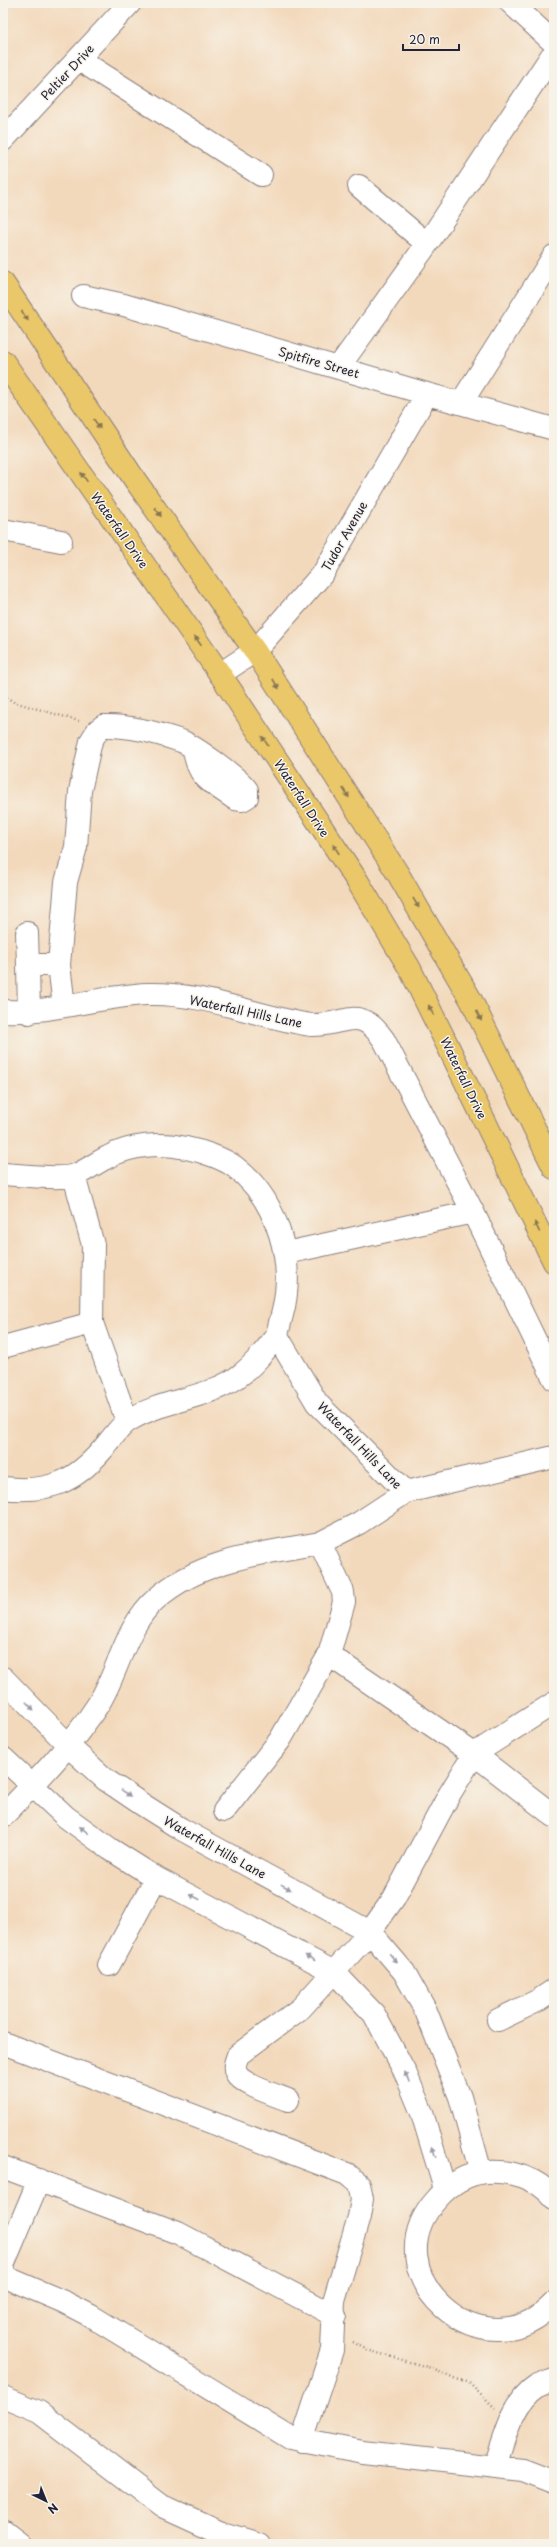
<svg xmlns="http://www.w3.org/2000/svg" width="557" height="2547" font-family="'Playpen Sans',sans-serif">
<rect width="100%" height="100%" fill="#f7f3e8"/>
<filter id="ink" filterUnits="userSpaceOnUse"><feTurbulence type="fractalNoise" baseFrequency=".025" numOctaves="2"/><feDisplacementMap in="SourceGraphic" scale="8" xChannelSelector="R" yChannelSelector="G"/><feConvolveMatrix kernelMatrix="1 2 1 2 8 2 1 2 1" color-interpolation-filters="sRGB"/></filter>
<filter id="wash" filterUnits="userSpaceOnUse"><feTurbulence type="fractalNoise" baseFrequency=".012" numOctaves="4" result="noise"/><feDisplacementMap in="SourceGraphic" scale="16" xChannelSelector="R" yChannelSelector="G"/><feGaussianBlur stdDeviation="0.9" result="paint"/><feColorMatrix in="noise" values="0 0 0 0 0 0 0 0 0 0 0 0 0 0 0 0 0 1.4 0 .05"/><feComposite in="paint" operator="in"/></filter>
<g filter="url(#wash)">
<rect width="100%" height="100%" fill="#f3d9bc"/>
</g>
<g filter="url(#ink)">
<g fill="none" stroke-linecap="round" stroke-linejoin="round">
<!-- minor casing -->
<g stroke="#8a7e7c" stroke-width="24">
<path id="minor" d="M 511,3 L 554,43
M 78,59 L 261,175
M 3,140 L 130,3
M 359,186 L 427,244
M 83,296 L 124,305 L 427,394 L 554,429
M 338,368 L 427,244 L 554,52
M 461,403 L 554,256
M 3,530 L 61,541
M 220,674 L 255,651 L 324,572 L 427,394
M 27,933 L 28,965 L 59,965 L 64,1006
M 28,965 L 29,1013
M 59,965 L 66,882 L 76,847 L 80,791 L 91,741 L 98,730 L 103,726 C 127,725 158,733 181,741 C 194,746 240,779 247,790 L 247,797 L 242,800 L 235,799 C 212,782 198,780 194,749
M 3,1011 C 52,1014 99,996 147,994 C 203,992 257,1017 311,1025 C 346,1026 358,1003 384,1040 L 473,1212
M 3,1174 C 18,1175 63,1180 75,1175 C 86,1171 97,1162 108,1157 C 130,1145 161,1142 186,1148 C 201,1151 223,1158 235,1167 C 278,1200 296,1263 282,1315 C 280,1321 279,1330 276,1336 C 268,1348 254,1364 243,1373 C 210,1400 164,1398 128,1421 C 119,1427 111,1440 103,1449 C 74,1483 48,1493 3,1488
M 74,1176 L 93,1245 L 92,1323 L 127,1421
M 286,1253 L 473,1212 L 554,1379
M 277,1336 L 317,1403 L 406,1492
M 3,1347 L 92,1323
M 329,1655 L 474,1754 L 554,1816
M 3,1678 L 76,1753 L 106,1780 L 140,1803 L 181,1829 L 370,1932 L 404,1972 L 426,2011 L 460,2097 L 481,2173
M 3,1758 L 66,1817 L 110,1849 L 156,1878 L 334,1972 L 374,2014 L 405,2072 L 422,2113 L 445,2189
M 224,1811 L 280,1740 L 329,1655 L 344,1602 L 343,1592 L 320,1543 L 359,1523 L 406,1492 L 554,1457
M 3,1816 C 38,1780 72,1745 99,1703 C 119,1670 126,1625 156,1599 C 201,1559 264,1553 320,1543
M 109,1965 L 156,1878
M 498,2020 L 539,2000 L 554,1990
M 3,2043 L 347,2174 L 359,2184 L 362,2199 L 359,2217 L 334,2301 L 332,2350 L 302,2441
M 288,2100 C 275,2095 241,2084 236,2073 C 233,2066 236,2061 238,2055 L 301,2008 L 370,1932 L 394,1898 L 449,1795 L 474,1754 L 554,1703
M 3,2167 L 178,2233 L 335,2316
M 554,2198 C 537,2178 512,2170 486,2172 C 466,2174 450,2184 437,2199 C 368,2274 484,2378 554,2303
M 3,2265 L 39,2180
M 3,2276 L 64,2302 L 91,2316 L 290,2438 L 363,2452 L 523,2470 L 554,2482
M 3,2397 L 39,2412 L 162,2506 L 219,2532 L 259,2544
M 495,2466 C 504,2441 512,2402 536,2387 C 541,2384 549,2382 554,2380
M 3,2531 L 20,2544"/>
</g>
<!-- major casing -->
<g stroke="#8a7e7c" stroke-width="24">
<path id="major" d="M 3,283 L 135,480 L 255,651 L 398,874 L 471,1000 L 554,1168
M 3,361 L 220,674 L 358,882 L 410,969 L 554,1262"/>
</g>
<!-- path -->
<path stroke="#8a7e7c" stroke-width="2.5" stroke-dasharray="1 3" stroke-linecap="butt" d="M 3,695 L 14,702 L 79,721
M 353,2342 L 367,2350 L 431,2368 L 454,2379 L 468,2381 L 495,2408"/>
<!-- minor -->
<use href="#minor" stroke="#fff" stroke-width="22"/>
<!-- major -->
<use href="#major" stroke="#eac769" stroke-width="22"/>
</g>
<!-- one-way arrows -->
<defs><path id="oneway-solid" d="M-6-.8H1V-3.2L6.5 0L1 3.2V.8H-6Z"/></defs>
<g fill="#867452">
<use href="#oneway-solid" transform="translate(25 316) rotate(56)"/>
<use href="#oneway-solid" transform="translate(97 424) rotate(56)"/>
<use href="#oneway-solid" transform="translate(84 477) rotate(-125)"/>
<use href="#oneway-solid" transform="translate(158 512) rotate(55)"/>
<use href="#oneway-solid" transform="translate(198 641) rotate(-125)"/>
<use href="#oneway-solid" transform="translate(276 684) rotate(57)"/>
<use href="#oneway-solid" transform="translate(265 741) rotate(-123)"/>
<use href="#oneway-solid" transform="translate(346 793) rotate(57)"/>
<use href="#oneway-solid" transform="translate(336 849) rotate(-123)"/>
<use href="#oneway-solid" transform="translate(416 903) rotate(59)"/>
<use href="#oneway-solid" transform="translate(431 1010) rotate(-117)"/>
<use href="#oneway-solid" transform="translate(479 1016) rotate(64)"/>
<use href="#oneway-solid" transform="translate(537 1227) rotate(-116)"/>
</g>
<g fill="#9c9ca7">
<use href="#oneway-solid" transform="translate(30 1706) rotate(46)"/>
<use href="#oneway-solid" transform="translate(126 1793) rotate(35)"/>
<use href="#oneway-solid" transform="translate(84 1830) rotate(-143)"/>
<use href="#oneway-solid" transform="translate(286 1887) rotate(29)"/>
<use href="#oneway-solid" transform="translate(195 1897) rotate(-153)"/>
<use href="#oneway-solid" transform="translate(310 1958) rotate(-151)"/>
<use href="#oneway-solid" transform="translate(393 1958) rotate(51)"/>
<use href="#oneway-solid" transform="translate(407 2077) rotate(-113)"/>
<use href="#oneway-solid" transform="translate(434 2152) rotate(-107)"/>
</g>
</g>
<g text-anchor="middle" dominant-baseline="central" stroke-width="3" stroke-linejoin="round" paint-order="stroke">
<!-- street labels -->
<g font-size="12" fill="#22223b" stroke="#f7f3e8">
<text transform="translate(67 72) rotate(-47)">Peltier Drive</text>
<text transform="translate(319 362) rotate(16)">Spitfire Street</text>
<text transform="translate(120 530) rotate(55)">Waterfall Drive</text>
<text transform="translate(344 536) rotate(-60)">Tudor Avenue</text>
<text transform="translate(302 798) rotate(57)">Waterfall Drive</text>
<text transform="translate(246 1011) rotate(12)">Waterfall Hills Lane</text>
<text transform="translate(464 1078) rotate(64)">Waterfall Drive</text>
<text transform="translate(360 1445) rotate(46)">Waterfall Hills Lane</text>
<text transform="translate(215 1847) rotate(29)">Waterfall Hills Lane</text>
</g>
</g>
<!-- margin -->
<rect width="557" height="2547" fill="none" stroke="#f7f3e8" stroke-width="16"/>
<!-- north arrow -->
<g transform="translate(46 2501) rotate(137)" stroke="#f7f3e8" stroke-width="3" paint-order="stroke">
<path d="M0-3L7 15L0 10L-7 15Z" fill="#22223b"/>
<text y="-6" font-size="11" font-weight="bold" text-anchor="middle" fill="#22223b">N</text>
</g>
<!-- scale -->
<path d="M403 44v6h56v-6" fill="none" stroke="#22223b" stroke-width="2"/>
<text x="409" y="44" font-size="12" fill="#22223b" stroke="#f7f3e8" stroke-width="3" paint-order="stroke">20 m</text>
</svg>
